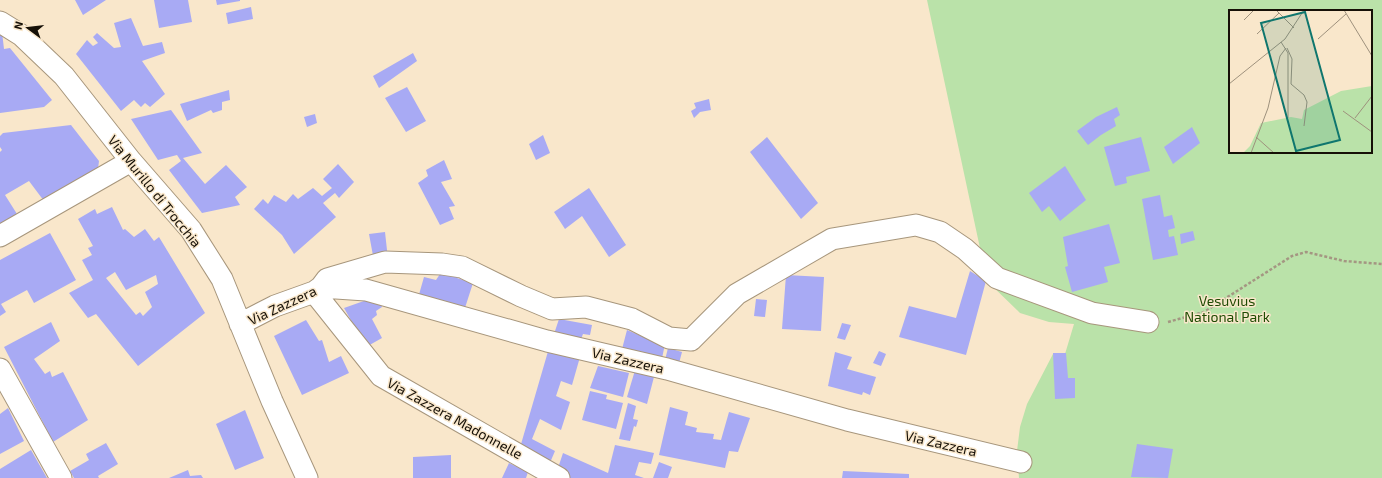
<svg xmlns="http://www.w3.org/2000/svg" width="1382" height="478" font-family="'Exo 2',sans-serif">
<rect width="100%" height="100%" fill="#f9e7cb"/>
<!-- green -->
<path fill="#bae2a9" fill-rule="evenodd" d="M 927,0 L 1382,0 L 1382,478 L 1019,478 L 1017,451 L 1020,427 L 1027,404 L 1053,354 L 1065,354 L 1074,324 L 1049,322 L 1020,313 L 987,281 ZM 1230,11 L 1371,11 L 1371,152 L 1230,152 Z"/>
<!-- building -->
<path fill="#a8aaf4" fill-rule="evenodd" d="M 75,0 L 106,0 L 83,15 Z
M 154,0 L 188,0 L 192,22 L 159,28 Z
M 216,0 L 240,0 L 240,1 L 217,5 Z
M 251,7 L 253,19 L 228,24 L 226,13 Z
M 131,18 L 143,46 L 162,42 L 165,53 L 142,61 L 165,94 L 150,107 L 145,103 L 141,107 L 134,100 L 121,111 L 76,54 L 87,40 L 93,46 L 98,43 L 93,37 L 97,33 L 114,48 L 121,47 L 114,23 Z
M 0,32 L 2,32 L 4,49 L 10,48 L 52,100 L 44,107 L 0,113 Z
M 413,53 L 417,61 L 379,88 L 373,76 Z
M 407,87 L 426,121 L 406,132 L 385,98 Z
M 229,90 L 230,100 L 222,102 L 222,110 L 213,113 L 211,110 L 187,121 L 180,104 Z
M 709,99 L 711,110 L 700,112 L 694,118 L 691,111 L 696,108 L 694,103 Z
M 1117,107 L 1120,115 L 1114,119 L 1116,126 L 1101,135 L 1088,145 L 1077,131 L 1096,117 Z
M 171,110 L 202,153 L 183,158 L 205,184 L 226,165 L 247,187 L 235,197 L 240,205 L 202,213 L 169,170 L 181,161 L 177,155 L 158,160 L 131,119 Z
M 315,114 L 317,123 L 307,127 L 304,117 Z
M 71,125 L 99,161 L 98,169 L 44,201 L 29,181 L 5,195 L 17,214 L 0,224 L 0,152 L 2,150 L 0,147 L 0,136 L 3,133 Z
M 1192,127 L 1200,143 L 1173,164 L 1164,147 Z
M 543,135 L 550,153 L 536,160 L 529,144 Z
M 767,137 L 818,203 L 801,219 L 750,152 Z
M 1141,137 L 1150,171 L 1126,177 L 1127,183 L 1115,186 L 1104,147 Z
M 444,160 L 452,179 L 441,182 L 455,206 L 449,207 L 454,219 L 440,225 L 418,183 L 428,176 L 426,170 Z
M 338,164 L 354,182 L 339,198 L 335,193 L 323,203 L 336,217 L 294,254 L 282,235 L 254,209 L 263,199 L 268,204 L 274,195 L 286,202 L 293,194 L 298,199 L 313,188 L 322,196 L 332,188 L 323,179 Z
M 1065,166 L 1086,200 L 1060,221 L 1049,206 L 1042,212 L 1029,193 Z
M 589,188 L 626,245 L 609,257 L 582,216 L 565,229 L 554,212 Z
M 1160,195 L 1164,217 L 1172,215 L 1175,228 L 1168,230 L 1169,237 L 1174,236 L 1178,255 L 1153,260 L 1142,199 Z
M 112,207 L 123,230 L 125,229 L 134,237 L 145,229 L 154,241 L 159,237 L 205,313 L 138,366 L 96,314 L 88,318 L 69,293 L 93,280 L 82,260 L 92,255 L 88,248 L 93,246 L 78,219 L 95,209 L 97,214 ZM 115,272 L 126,290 L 156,275 L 158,284 L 145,292 L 152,307 L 143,316 L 140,312 L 136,315 L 106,278 Z
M 1109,224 L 1120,263 L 1104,267 L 1108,282 L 1072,292 L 1065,267 L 1068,266 L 1063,237 Z
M 1193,231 L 1195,240 L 1181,244 L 1180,234 Z
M 385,232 L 388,259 L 374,261 L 369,234 Z
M 50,233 L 76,280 L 34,303 L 27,290 L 1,304 L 6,312 L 0,316 L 0,260 Z
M 442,271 L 459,275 L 457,278 L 473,283 L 463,314 L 418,298 L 424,277 L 436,280 Z
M 970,271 L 986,281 L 966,355 L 899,337 L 909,306 L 956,318 Z
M 786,275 L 824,277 L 821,331 L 782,329 Z
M 378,296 L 382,307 L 376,311 L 377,315 L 372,319 L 382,338 L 366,347 L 344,308 Z
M 756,299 L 767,300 L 765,317 L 754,316 Z
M 559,319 L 592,325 L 590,335 L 583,334 L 579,344 L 553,337 Z
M 306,320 L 319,341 L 322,340 L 329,362 L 341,356 L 349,373 L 302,395 L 274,336 Z
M 51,322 L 60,341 L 34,359 L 45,374 L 50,371 L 52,377 L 63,372 L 88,420 L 53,442 L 4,347 Z
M 842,323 L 851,325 L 845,340 L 837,338 Z
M 627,330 L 653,341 L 665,344 L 661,363 L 621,353 Z
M 549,348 L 580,357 L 572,385 L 561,381 L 556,396 L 570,402 L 561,430 L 540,419 L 532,439 L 555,451 L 549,465 L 519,451 Z
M 668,348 L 682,352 L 678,367 L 664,364 Z
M 879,351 L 886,354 L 881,366 L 873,363 Z
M 835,352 L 852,357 L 847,369 L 876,377 L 870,395 L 863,392 L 862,395 L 828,386 Z
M 1053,353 L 1066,353 L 1068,378 L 1075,378 L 1075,398 L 1055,399 Z
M 598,366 L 629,373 L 623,397 L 590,388 Z
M 636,367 L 655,373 L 647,404 L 627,397 Z
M 590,391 L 607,395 L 606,399 L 623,403 L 616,429 L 582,420 Z
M 628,403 L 636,406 L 633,419 L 638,420 L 636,427 L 634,426 L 630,441 L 619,439 Z
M 670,407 L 688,412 L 685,425 L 697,428 L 696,432 L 714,434 L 713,439 L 721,440 L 729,412 L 750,418 L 738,452 L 729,451 L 725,468 L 659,455 Z
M 8,408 L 24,441 L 0,454 L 0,414 Z
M 245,410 L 264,458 L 235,470 L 216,424 Z
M 106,443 L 118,464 L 98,476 L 99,478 L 74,478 L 70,471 L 89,460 L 86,454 Z
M 1137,444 L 1173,449 L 1168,478 L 1131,477 Z
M 615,445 L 654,453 L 651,464 L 639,462 L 635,475 L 644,478 L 569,478 L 557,471 L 563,453 L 608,473 Z
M 31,450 L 47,478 L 0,478 L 0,469 Z
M 451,455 L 451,478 L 413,478 L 413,457 Z
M 659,462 L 672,467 L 668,478 L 653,478 Z
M 509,463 L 528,472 L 526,478 L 502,478 Z
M 188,470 L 190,476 L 201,475 L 203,478 L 169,478 Z
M 843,471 L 909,474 L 909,478 L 842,478 Z"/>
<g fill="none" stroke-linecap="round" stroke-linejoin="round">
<!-- minor casing -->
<g stroke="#a7967c" stroke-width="23">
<path id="minor" d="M 0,22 L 21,35 L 64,76 L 131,161 L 191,230 L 222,279 L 272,401 L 307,478
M 0,236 L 131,161
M 321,287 L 327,279 L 385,262 L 442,264 L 462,267 L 521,296 L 552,309 L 586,307 L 632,319 L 669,338 L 691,340 L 737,294 L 832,239 L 916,225 L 940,232 L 965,249 L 997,278 L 1092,313 L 1148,322
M 314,292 L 381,376 L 559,478
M 240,324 L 275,306 L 314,292 L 321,287 L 366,290 L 547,341 L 667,369 L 847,420 L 1021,462
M 0,369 L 61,478"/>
</g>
<!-- path -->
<path stroke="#a49682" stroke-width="2.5" stroke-dasharray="3 2" stroke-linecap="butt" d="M 1168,322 L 1204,312 L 1292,256 L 1306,252 L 1344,261 L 1382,264"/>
<!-- minor -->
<use href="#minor" stroke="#fff" stroke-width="21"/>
</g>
<g text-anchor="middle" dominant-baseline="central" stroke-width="3" stroke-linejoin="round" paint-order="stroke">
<!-- street labels -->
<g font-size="14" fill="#161007" stroke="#f9e7cb">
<text transform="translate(155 191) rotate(51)">Via Murillo di Trocchia</text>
<text transform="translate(282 305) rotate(-25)">Via Zazzera</text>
<text transform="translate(628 360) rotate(13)">Via Zazzera</text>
<text transform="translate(455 418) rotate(29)">Via Zazzera Madonnelle</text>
<text transform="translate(941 443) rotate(13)">Via Zazzera</text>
</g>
<!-- park labels -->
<g font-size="14" fill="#1f4b03" stroke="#f9e7cb">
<text x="1227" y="300">Vesuvius<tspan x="1227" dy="16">National Park</tspan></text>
</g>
</g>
<!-- overview -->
<g transform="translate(1229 10)">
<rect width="143" height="143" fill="#f9e7cb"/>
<path d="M 143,76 L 143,143 L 14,143 L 21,136 L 32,113 L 62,107 L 73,109 L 75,100 L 112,81 Z" fill="#bae2a9"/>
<path fill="none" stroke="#9e917d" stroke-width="1" d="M 47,0 L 65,18M 115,0 L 143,46M 15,10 L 25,0M 28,24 L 50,3M 89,29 L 117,4M 52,32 L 59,43 L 59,108M 58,38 L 63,49 L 62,74 L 75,85 L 78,92 L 75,116M 0,74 L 56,29 L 75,0M 114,101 L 143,122M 126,108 L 143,86M 27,127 L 45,143M 22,143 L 39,98 L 51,46 L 57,38"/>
<path fill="#0f766e" fill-opacity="0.15" stroke="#0f766e" stroke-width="2" d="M 76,2 L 111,130 L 67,141 L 32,13 Z"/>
<rect width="143" height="143" fill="none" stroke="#161007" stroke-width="2"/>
</g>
<!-- north arrow -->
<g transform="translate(28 28) rotate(285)" stroke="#f9e7cb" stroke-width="3" paint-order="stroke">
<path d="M0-3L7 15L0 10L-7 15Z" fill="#161007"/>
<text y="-6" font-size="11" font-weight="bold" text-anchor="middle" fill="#161007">N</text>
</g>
</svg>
